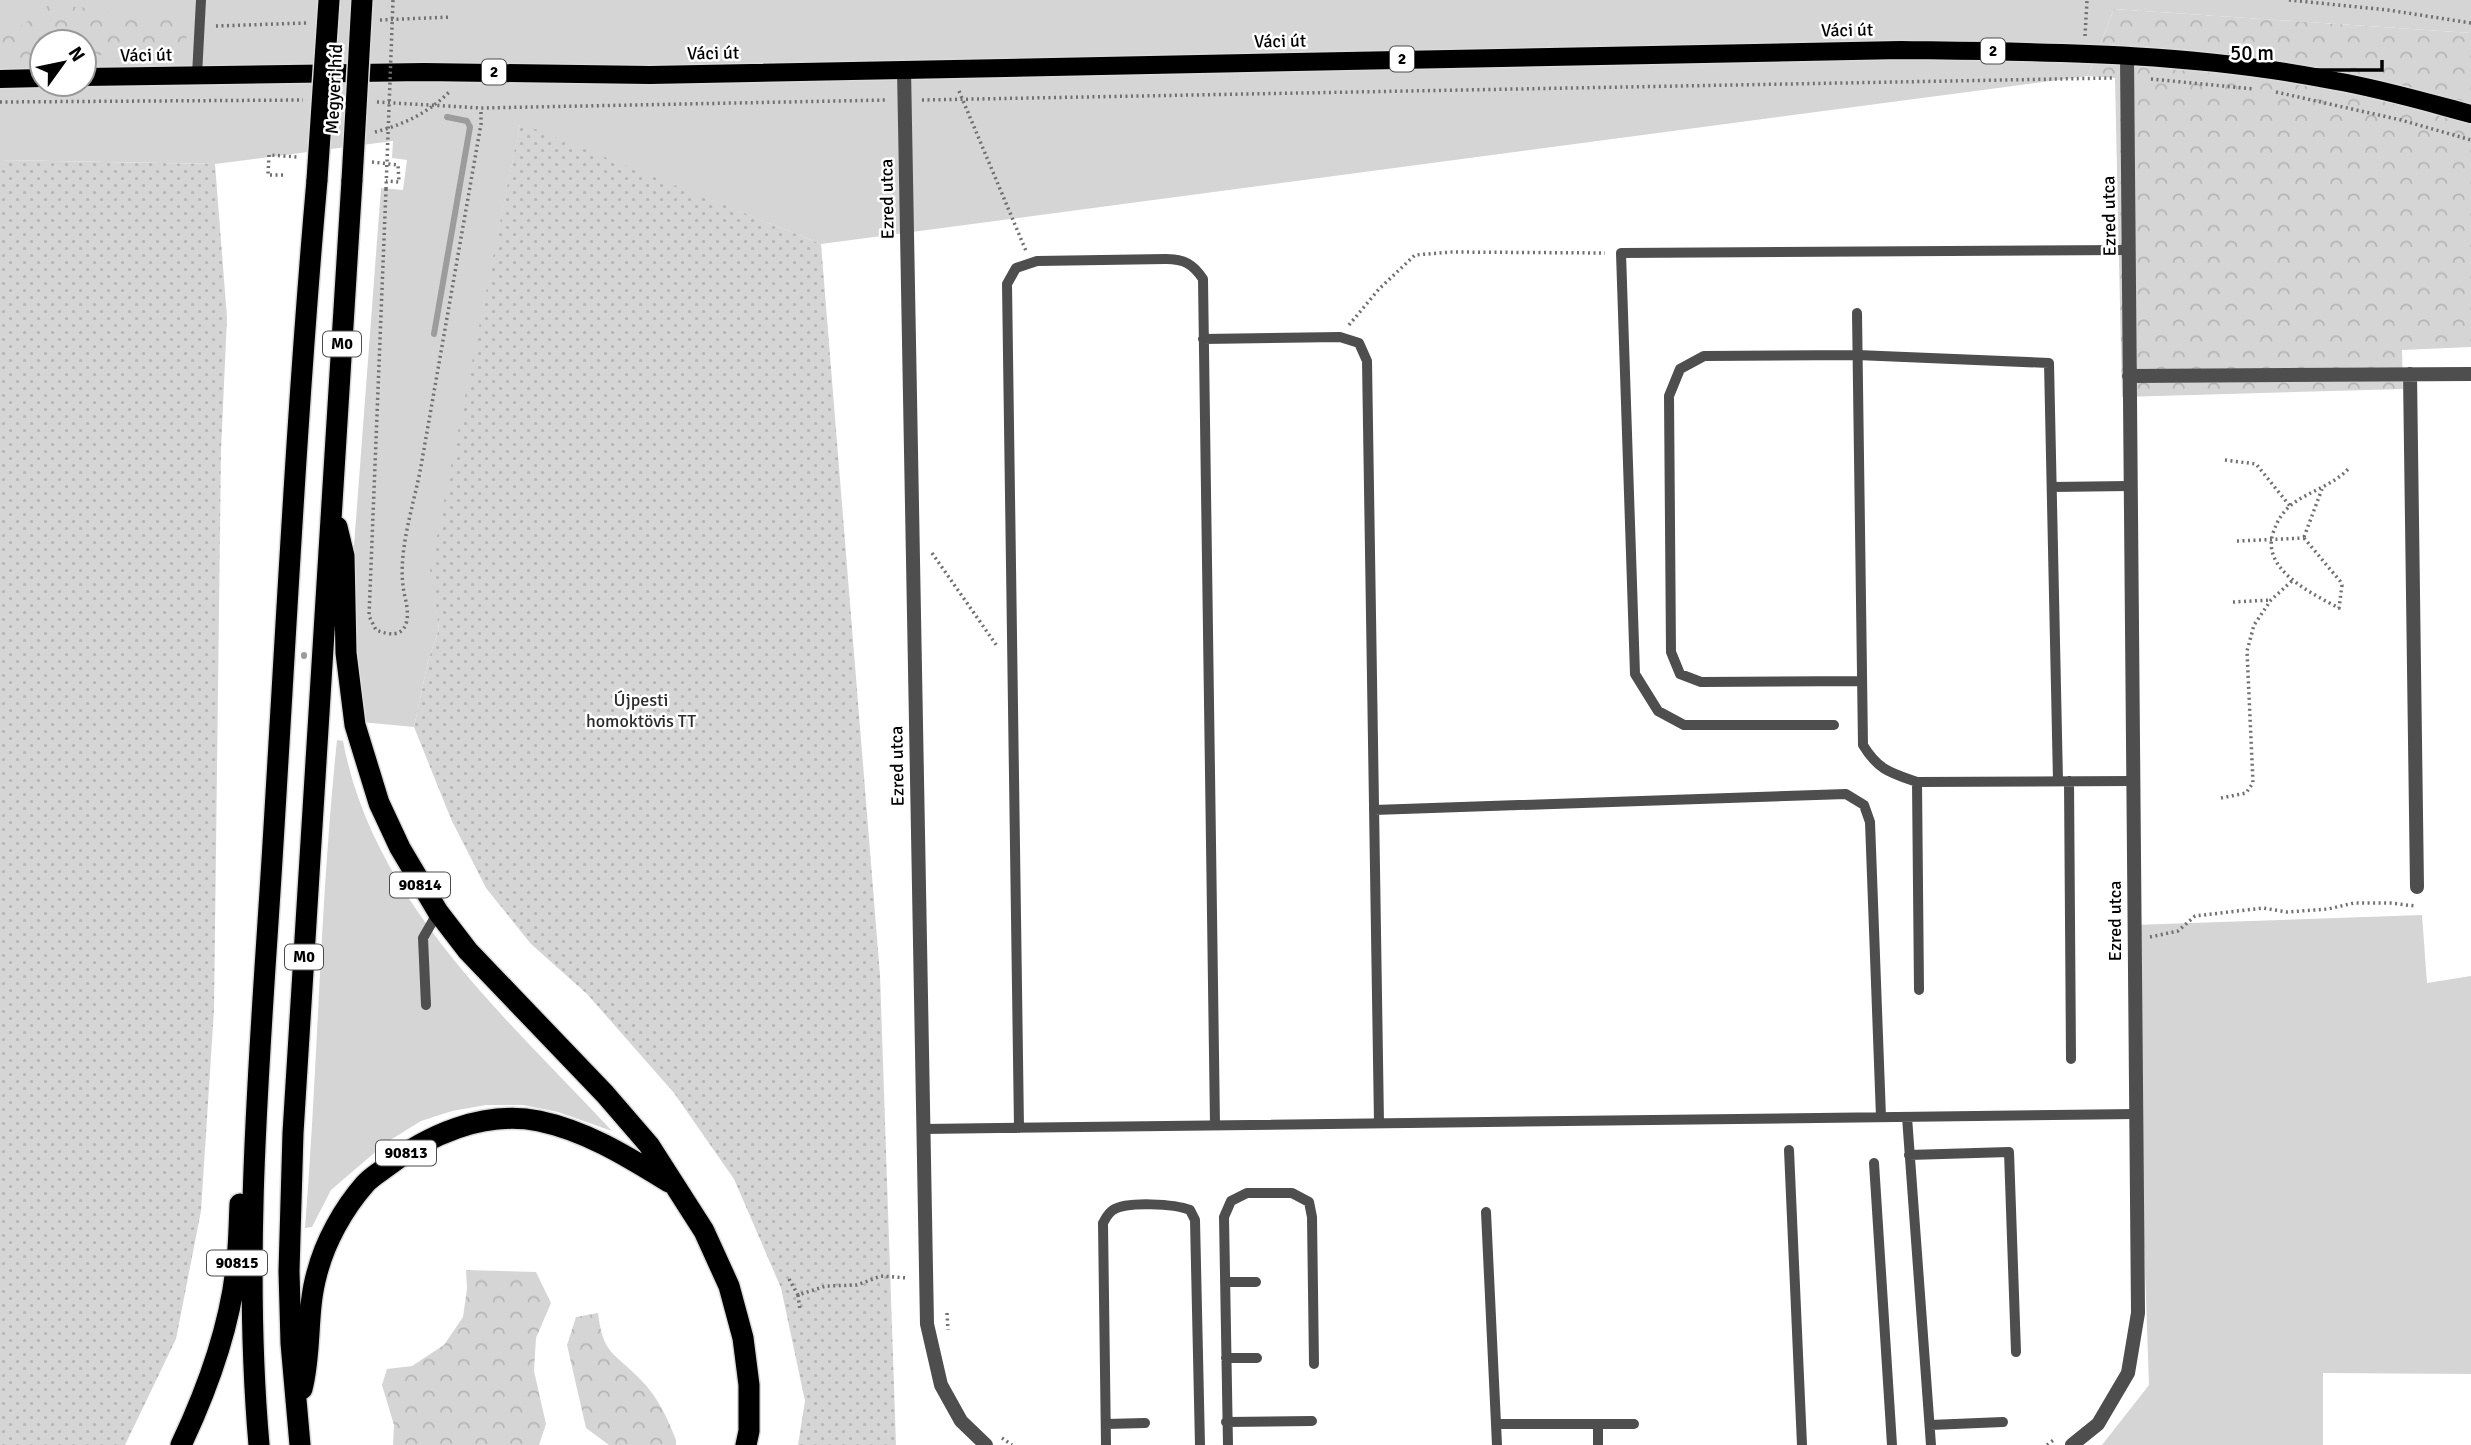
<svg xmlns="http://www.w3.org/2000/svg" width="2471" height="1445" font-family="Signika,sans-serif">
<defs>
<pattern id="forest-crowns" width="20" height="18" patternUnits="userSpaceOnUse" patternTransform="scale(1.75)"><rect width="20" height="18" fill="#d5d5d5"/><path d="M2 6a3 3 0 1 1 6 0M12 15a3 3 0 1 1 6 0" fill="none" stroke="#b5b5b5"/></pattern>
<pattern id="park-dots" width="8" height="8" patternUnits="userSpaceOnUse" patternTransform="scale(1.75)"><rect width="8" height="8" fill="#d5d5d5"/><path d="M2 2h.1M6 6h.1" fill="none" stroke="#b5b5b5" stroke-width="1.8" stroke-linecap="round"/></pattern>
</defs>
<rect width="100%" height="100%" fill="#fff"/>
<!-- grass -->
<path fill="#d5d5d5" fill-rule="evenodd" d="M 0,0 L 2471,0 L 2471,33 L 2114,9 L 2088,76 L 821,244 L 520,124 L 431,571 L 439,629 L 428,661 L 414,727 L 361,722 L 352,652 L 353,559 L 381,188 L 403,190 L 407,160 L 392,158 L 393,141 L 215,164 L 0,160 ZM 42,42 L 84,42 L 84,84 L 42,84 Z
M 337,740 L 343,741 C 373,902 506,1017 612,1131 L 558,1112 L 523,1105 L 486,1105 L 452,1111 L 421,1121 L 387,1142 L 331,1190 L 312,1227 L 305,1228 C 318,1065 320,902 337,740 Z
M 2422,915 L 2427,983 L 2471,976 L 2471,1374 L 2323,1373 L 2323,1445 L 2102,1445 L 2149,1385 L 2133,925 Z"/>
<!-- forest -->
<path fill="url(#forest-crowns)" d="M 50,4 L 165,17 L 187,26 L 186,51 L 84,56 L 84,42 L 42,42 L 42,58 L 0,60 L 0,19 L 20,27 Z
M 2114,9 L 2471,33 L 2471,347 L 2402,350 L 2403,389 L 2122,397 L 2115,78 L 2088,76 Z
M 466,1270 L 536,1272 L 551,1303 L 536,1338 L 534,1371 L 546,1424 L 539,1445 L 393,1445 L 394,1425 L 382,1385 L 387,1369 L 412,1366 L 444,1345 L 463,1317 L 467,1289 Z
M 598,1313 C 603,1355 614,1352 640,1379 C 658,1397 667,1417 676,1440 L 676,1445 L 609,1445 L 586,1428 L 567,1345 L 576,1317 Z"/>
<!-- park -->
<path fill="url(#park-dots)" d="M 520,123 L 821,244 L 880,975 L 896,1445 L 798,1445 L 805,1401 L 781,1288 L 734,1179 L 674,1093 L 587,994 L 531,944 L 486,888 L 451,819 L 414,727 L 428,661 L 439,629 L 430,571 Z
M 0,160 L 215,164 L 227,318 L 221,450 L 214,1010 L 201,1211 L 176,1339 L 125,1445 L 0,1445 Z"/>
<g fill="none" stroke-linecap="round" stroke-linejoin="round">
<!-- stream -->
<path stroke="#9c9c9c" stroke-width="6" d="M 434,334 L 470,127 L 467,121 L 447,117
M 304,655 L 304,656"/>
<!-- primary casing -->
<g stroke="#dbdbdb" stroke-width="21">
<path id="primary" d="M 84,77 L 424,72 L 650,75 L 1901,50 C 2046,52 2193,52 2336,81 C 2382,89 2426,102 2471,114
M 0,79 L 42,78"/>
</g>
<!-- highway casing -->
<g stroke="#dbdbdb" stroke-width="24">
<path id="highway" d="M 337,527 L 344,556 L 346,653 L 355,725 L 379,803 L 400,848 L 438,912 L 468,951 L 605,1094 L 649,1145 L 704,1231 L 729,1286 L 743,1338 L 749,1385 L 749,1431 L 746,1445
M 302,1389 C 312,1351 306,1311 317,1273 C 325,1242 343,1209 365,1184 C 370,1178 378,1173 385,1168 C 427,1135 484,1110 539,1121 C 587,1131 628,1157 669,1182
M 181,1445 C 207,1390 229,1330 236,1269 C 239,1247 239,1225 240,1204
M 259,1445 C 242,1251 260,1054 272,860 C 286,633 297,406 317,180
M 300,1445 L 291,1343 L 289,1271 L 293,1133 L 352,180"/>
</g>
<!-- path -->
<path stroke="#707070" stroke-width="3.5" stroke-dasharray="2 3.5" stroke-linecap="butt" d="M 2289,0 L 2388,10 L 2471,23
M 380,20 L 451,17
M 216,26 L 306,23
M 2085,36 L 2087,0
M 2151,79 L 2254,89
M 959,91 L 1026,251
M 2276,92 L 2401,120 L 2471,140
M 922,100 L 2112,78
M 0,102 L 303,100
M 377,102 L 481,108 L 887,100
M 375,132 C 403,125 430,112 450,91
M 372,162 L 398,165 L 399,182 L 386,181
M 283,175 L 268,175 L 269,155 L 298,157
M 386,189 L 369,616 L 376,630 C 407,643 411,621 405,597 C 395,557 414,506 421,466 C 441,352 461,238 481,124 L 481,109
M 1349,325 L 1379,289 L 1415,255 L 1452,252 L 1605,253
M 2225,460 L 2256,464 L 2290,506
M 2304,537 L 2322,489
M 2304,538 L 2340,581 L 2342,585 L 2339,608 C 2313,594 2261,570 2273,533 C 2277,522 2281,514 2290,506 C 2308,491 2333,486 2349,468
M 2237,541 L 2304,538
M 932,553 L 997,646
M 2233,602 L 2271,600
M 2221,798 L 2246,793 L 2253,783 L 2247,651 L 2254,625 L 2271,600 L 2293,580
M 2150,937 L 2178,931 L 2195,916 L 2263,908 L 2287,912 L 2328,909 L 2354,903 L 2390,903 L 2415,906
M 789,1279 L 798,1295 L 826,1286 L 857,1285 L 881,1276 L 908,1278
M 798,1295 L 800,1310
M 947,1313 L 948,1330
M 1002,1438 L 1012,1445
M 2047,1445 L 2055,1439"/>
<!-- lane -->
<path stroke="#4e4e4e" stroke-width="10" d="M 197,75 L 201,0
M 1857,313 L 1863,745 C 1878,770 1891,773 1917,782 L 2133,781
M 1203,339 L 1340,337 L 1359,343 L 1367,361 L 1379,1123
M 2052,487 L 2129,486
M 1861,681 L 1701,682 L 1680,674 L 1671,652 L 1669,396 L 1680,369 L 1704,356 L 1857,355 L 2049,363 L 2058,781
M 1834,725 L 1684,725 L 1658,711 L 1635,674 L 1621,253 L 2129,250
M 2069,781 L 2071,1059
M 1917,782 L 1919,990
M 1374,810 L 1846,794 L 1864,805 L 1870,822 L 1881,1117
M 426,1005 L 423,938 L 438,912
M 1907,1117 L 1931,1445
M 1019,1128 L 1007,284 L 1016,268 L 1037,261 L 1166,259 C 1184,259 1193,264 1203,279 L 1215,1125
M 923,1129 L 2136,1114
M 1789,1150 L 1802,1445
M 1909,1155 L 2009,1152 L 2016,1352
M 1874,1163 L 1892,1445
M 1486,1212 L 1497,1445
M 1225,1282 L 1256,1282
M 1226,1358 L 1257,1358
M 1226,1422 L 1312,1421
M 1106,1424 L 1145,1423
M 1497,1424 L 1634,1424
M 1598,1424 L 1598,1445
M 1930,1425 L 2003,1422
M 1106,1445 L 1103,1223 C 1106,1218 1108,1213 1113,1210 C 1127,1201 1175,1204 1190,1210 L 1195,1220 L 1200,1445
M 1228,1445 L 1224,1217 L 1231,1201 L 1247,1193 L 1292,1193 L 1309,1202 L 1312,1217 L 1314,1364"/>
<!-- street -->
<path stroke="#4e4e4e" stroke-width="14" d="M 904,69 L 927,1324 L 941,1385 L 961,1421 L 986,1445
M 2410,374 L 2417,887
M 2129,376 L 2471,374
M 2072,1445 L 2098,1424 L 2128,1373 L 2138,1313 L 2127,56"/>
<!-- primary -->
<use href="#primary" stroke="#000" stroke-width="18"/>
<!-- highway -->
<use href="#highway" stroke="#000" stroke-width="21"/>
<!-- highway-bridge casing -->
<g stroke="#dbdbdb" stroke-width="24" stroke-linecap="butt">
<path id="highway-bridge" d="M 317,180 L 329,0
M 352,180 L 362,0"/>
</g>
<!-- path-bridge -->
<path stroke="#707070" stroke-width="3.5" stroke-dasharray="2 3.5" stroke-linecap="butt" d="M 386,189 L 393,0"/>
<!-- highway-bridge -->
<use href="#highway-bridge" stroke="#000" stroke-width="21"/>
</g>
<g text-anchor="middle" dominant-baseline="central" stroke-width="5" stroke-linejoin="round" paint-order="stroke">
<!-- shield labels -->
<g fill="#fff" stroke="#4c4c4c" stroke-width="2">
<rect x="1981" y="38.5" width="24" height="25" rx="5"/>
<rect x="1390" y="46.5" width="24" height="25" rx="5"/>
<rect x="482" y="59.5" width="24" height="25" rx="5"/>
<rect x="323" y="331.5" width="38" height="25" rx="5"/>
<rect x="390" y="872.5" width="60" height="25" rx="5"/>
<rect x="285" y="944.5" width="38" height="25" rx="5"/>
<rect x="376" y="1140.5" width="60" height="25" rx="5"/>
<rect x="207" y="1250.5" width="60" height="25" rx="5"/>
</g>
<g font-size="16" font-weight="bold" fill="#000">
<text x="1993" y="51">2</text>
<text x="1402" y="59">2</text>
<text x="494" y="72">2</text>
<text x="342" y="344">M0</text>
<text x="420" y="885">90814</text>
<text x="304" y="957">M0</text>
<text x="406" y="1153">90813</text>
<text x="237" y="1263">90815</text>
</g>
<!-- street labels -->
<g font-size="18" fill="#000" stroke="#fff">
<text transform="translate(1847 30) rotate(-1)">Váci út</text>
<text transform="translate(1280 41) rotate(-1)">Váci út</text>
<text transform="translate(713 53) rotate(-1)">Váci út</text>
<text transform="translate(146 55) rotate(-1)">Váci út</text>
<text transform="translate(334 89) rotate(-87)">Megyeri híd</text>
<text transform="translate(887 199) rotate(-91)">Ezred utca</text>
<text transform="translate(2109 216) rotate(-91)">Ezred utca</text>
<text transform="translate(897 766) rotate(-91)">Ezred utca</text>
<text transform="translate(2115 921) rotate(-90)">Ezred utca</text>
</g>
<!-- park labels -->
<g font-size="18" fill="#2c2c2c" stroke="#fff">
<text x="641" y="700">Újpesti<tspan x="641" dy="21">homoktövis TT</tspan></text>
</g>
</g>
<!-- north arrow -->
<g transform="translate(63 63) rotate(57)"><circle r="33" fill="#ffffff" stroke="#999999" stroke-width="2"/>
<path d="M0-5L12 26L0 18L-12 26Z" fill="#000000"/>
<text y="-10" font-size="19" font-weight="bold" text-anchor="middle" fill="#000000">N</text>
</g>
<!-- scale -->
<path d="M2219 60v10h163v-10" fill="none" stroke="#000000" stroke-width="3.5"/>
<text x="2230" y="60" font-size="21" fill="#000000" stroke="#ffffff" stroke-width="5" paint-order="stroke">50 m</text>
</svg>
